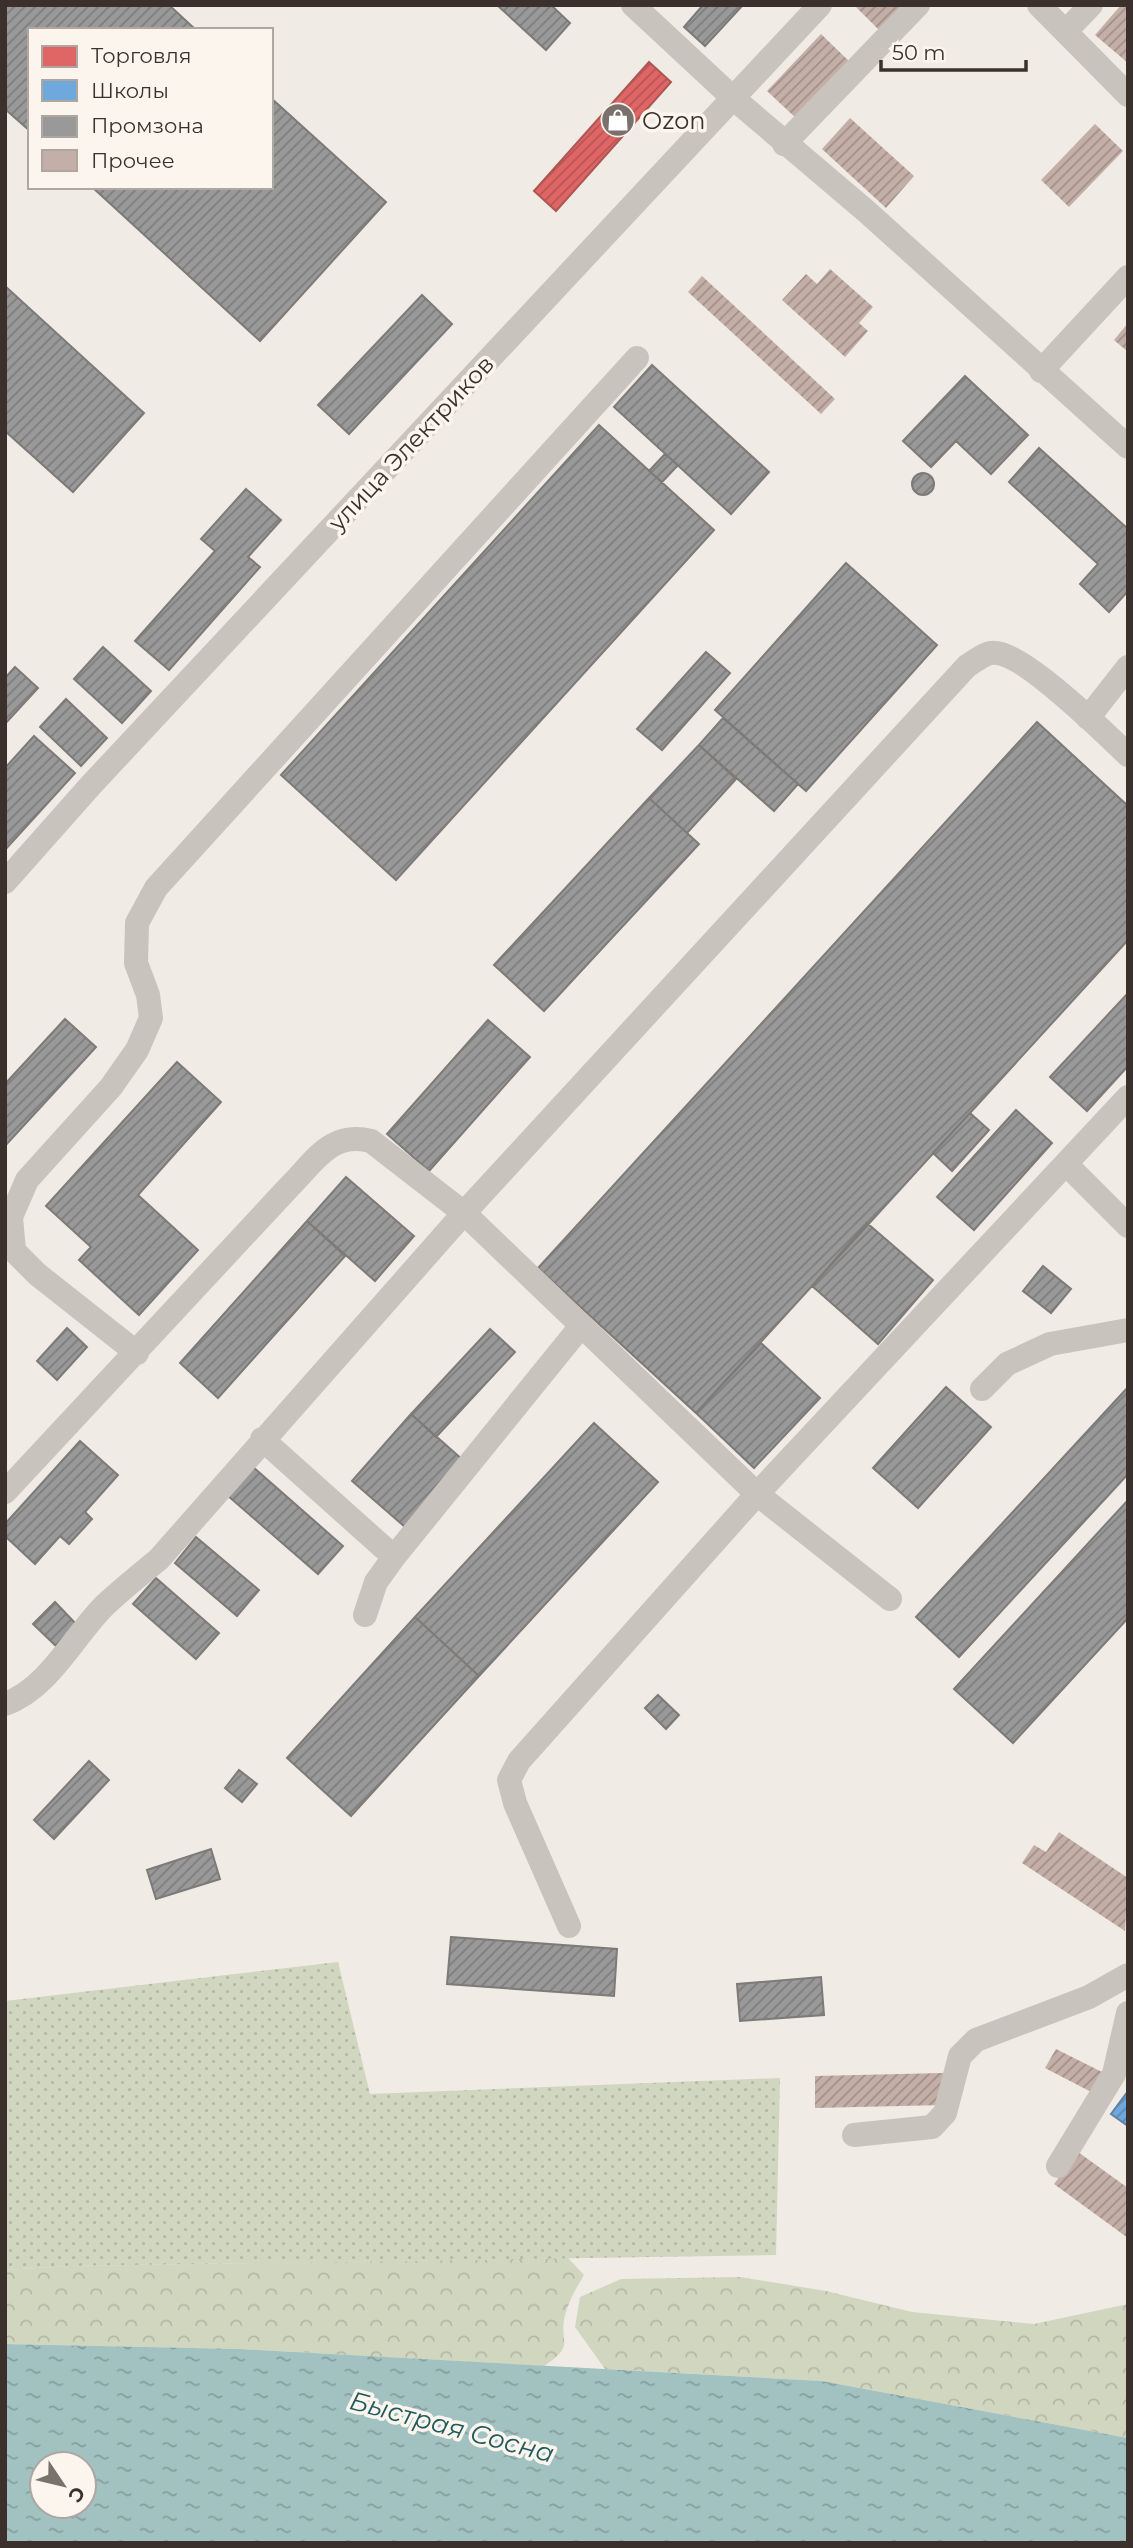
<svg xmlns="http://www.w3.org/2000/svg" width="1133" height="2548" font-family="Montserrat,sans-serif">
<defs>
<pattern id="forest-crowns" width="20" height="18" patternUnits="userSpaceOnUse" patternTransform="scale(1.75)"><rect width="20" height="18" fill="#d1d6bf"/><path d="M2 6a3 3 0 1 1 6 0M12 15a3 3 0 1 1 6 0" fill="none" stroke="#b4b8a4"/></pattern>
<pattern id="park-dots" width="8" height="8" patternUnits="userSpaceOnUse" patternTransform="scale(1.75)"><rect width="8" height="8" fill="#d1d6bf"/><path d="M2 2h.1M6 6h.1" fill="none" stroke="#b4b8a4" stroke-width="1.8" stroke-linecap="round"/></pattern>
<pattern id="water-ripples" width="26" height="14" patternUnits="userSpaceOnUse" patternTransform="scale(1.75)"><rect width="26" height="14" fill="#a1c2c1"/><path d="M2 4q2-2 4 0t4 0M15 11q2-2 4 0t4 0" fill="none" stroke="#849e9d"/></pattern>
<pattern id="shops-hatch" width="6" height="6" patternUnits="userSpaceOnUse" patternTransform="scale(1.75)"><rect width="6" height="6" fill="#e06666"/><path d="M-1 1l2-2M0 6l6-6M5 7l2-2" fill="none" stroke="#b75454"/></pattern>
<pattern id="schools-hatch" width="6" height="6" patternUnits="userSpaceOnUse" patternTransform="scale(1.75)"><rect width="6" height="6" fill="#6fa8dc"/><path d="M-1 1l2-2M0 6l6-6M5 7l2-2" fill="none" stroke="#5c89b3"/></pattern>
<pattern id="industry-hatch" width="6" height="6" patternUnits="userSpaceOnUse" patternTransform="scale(1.75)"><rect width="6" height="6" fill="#999"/><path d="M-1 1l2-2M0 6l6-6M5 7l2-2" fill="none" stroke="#7e7d7d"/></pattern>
<pattern id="building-hatch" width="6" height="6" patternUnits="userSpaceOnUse" patternTransform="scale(1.75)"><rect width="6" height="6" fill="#c3afa7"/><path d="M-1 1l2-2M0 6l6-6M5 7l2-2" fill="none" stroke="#a08f88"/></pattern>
</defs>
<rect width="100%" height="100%" fill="#f0ebe5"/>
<!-- forest -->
<path fill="url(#forest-crowns)" d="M 568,2258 L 584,2275 C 576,2288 569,2301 565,2315 C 558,2343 577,2344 544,2366 L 240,2349 L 5,2344 L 5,2270 L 70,2266 Z
M 740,2277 L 826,2291 L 912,2312 L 1034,2324 L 1128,2304 L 1128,2438 L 822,2381 L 605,2369 L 575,2327 L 580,2297 L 621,2279 Z"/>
<!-- park -->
<path fill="url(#park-dots)" d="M 338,1962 L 370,2094 L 780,2078 L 776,2255 L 70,2266 L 5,2270 L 5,2001 Z"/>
<!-- water -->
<path fill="url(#water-ripples)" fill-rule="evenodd" d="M 5,2344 L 240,2349 L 822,2381 L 1128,2438 L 1128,2543 L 5,2543 ZM 42,2464 L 84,2464 L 84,2506 L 42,2506 Z"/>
<!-- shops -->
<path fill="url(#shops-hatch)" stroke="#ae5654" stroke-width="2" d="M 649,62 L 671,82 L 556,211 L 534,191 Z"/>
<!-- schools -->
<path fill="url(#schools-hatch)" stroke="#5f84a7" stroke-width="2" d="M 1128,2091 L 1128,2126 L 1111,2114 Z"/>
<!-- industry -->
<path fill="url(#industry-hatch)" stroke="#7d7a78" stroke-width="2" d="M 5,5 L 169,5 L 196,30 L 30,30 L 30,131 L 5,109 Z
M 497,5 L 551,5 L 570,23 L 546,50 Z
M 703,5 L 743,5 L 705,46 L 684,27 Z
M 271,98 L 386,202 L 260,341 L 92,187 L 271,187 Z
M 5,286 L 144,413 L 73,492 L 5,431 Z
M 422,295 L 452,324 L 349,434 L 318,405 Z
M 652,365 L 769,472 L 731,514 L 614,407 Z
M 965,376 L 1028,435 L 991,474 L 956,441 L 931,467 L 903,441 Z
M 599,425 L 714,530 L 396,880 L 281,775 Z
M 1039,448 L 1128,529 L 1128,591 L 1109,612 L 1080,584 L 1098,564 L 1009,482 Z
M 665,454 L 678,465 L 662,482 L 649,471 Z
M912 484a11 11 0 1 1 22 0a11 11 0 1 1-22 0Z
M 246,489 L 281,520 L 248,557 L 260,567 L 169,670 L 135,641 L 215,551 L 201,539 Z
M 846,563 L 937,645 L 806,791 L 715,710 Z
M 103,647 L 151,691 L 122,723 L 74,679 Z
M 706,652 L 730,673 L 662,750 L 637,729 Z
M 15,667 L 38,688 L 5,724 L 5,678 Z
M 66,699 L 107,738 L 81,766 L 40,727 Z
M 723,718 L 798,784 L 774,811 L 699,745 Z
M 1037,722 L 1128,806 L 1128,940 L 696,1413 L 538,1268 Z
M 34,736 L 75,773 L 5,850 L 5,768 Z
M 699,745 L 736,779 L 687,833 L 649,798 Z
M 649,798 L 699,844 L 544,1011 L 494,965 Z
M 1128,993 L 1128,1066 L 1087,1111 L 1050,1077 Z
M 65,1019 L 96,1047 L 5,1146 L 5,1084 Z
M 488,1020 L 530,1057 L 429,1171 L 387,1134 Z
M 177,1062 L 221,1102 L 138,1195 L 198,1250 L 139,1315 L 79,1260 L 91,1247 L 46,1206 Z
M 1016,1110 L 1052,1143 L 974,1230 L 937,1197 Z
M 970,1113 L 989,1130 L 952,1171 L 933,1153 Z
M 346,1177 L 414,1236 L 375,1281 L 307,1221 Z
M 307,1221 L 345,1256 L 218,1398 L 180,1363 Z
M 867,1223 L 933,1280 L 878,1344 L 812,1286 Z
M 1043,1266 L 1071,1289 L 1051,1313 L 1023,1291 Z
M 67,1328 L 87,1347 L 57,1380 L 37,1361 Z
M 490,1329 L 515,1352 L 436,1437 L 411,1414 Z
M 761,1343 L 820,1398 L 754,1468 L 696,1413 Z
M 946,1387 L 991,1427 L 918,1508 L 873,1468 Z
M 1128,1387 L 1128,1474 L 959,1657 L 916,1617 Z
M 411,1414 L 463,1460 L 405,1527 L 352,1481 Z
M 594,1423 L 658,1482 L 479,1676 L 415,1617 Z
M 80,1441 L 118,1475 L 85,1512 L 92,1519 L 69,1544 L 60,1536 L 35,1564 L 5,1536 L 5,1524 Z
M 253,1467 L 343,1546 L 318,1574 L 228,1496 Z
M 1128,1500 L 1128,1618 L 1013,1743 L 954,1689 Z
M 196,1537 L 259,1590 L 237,1616 L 175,1563 Z
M 156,1578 L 219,1633 L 196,1659 L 133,1604 Z
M 55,1602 L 77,1625 L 56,1646 L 33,1624 Z
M 415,1617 L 479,1676 L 351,1816 L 287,1758 Z
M 658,1695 L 679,1715 L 666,1729 L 645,1708 Z
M 89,1761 L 109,1780 L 54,1839 L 34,1820 Z
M 239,1770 L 257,1784 L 242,1802 L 225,1788 Z
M 211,1849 L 220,1879 L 156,1899 L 147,1870 Z
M 451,1937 L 617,1949 L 614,1996 L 447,1984 Z
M 821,1977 L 824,2015 L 740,2021 L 737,1984 Z"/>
<!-- building -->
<path fill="url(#building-hatch)" d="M 854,5 L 904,5 L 879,30 Z
M 1121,5 L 1128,5 L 1128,63 L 1095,35 Z
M 821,34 L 852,64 L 798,120 L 767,91 Z
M 850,118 L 914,176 L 886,208 L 822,149 Z
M 1095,124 L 1123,151 L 1069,207 L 1041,180 Z
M 830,269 L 873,307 L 859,323 L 868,331 L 845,357 L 782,300 L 806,274 L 817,284 Z
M 702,276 L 835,399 L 821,414 L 688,292 Z
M 1128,323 L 1128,352 L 1114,340 Z
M 1059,1832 L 1128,1878 L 1125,1931 L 1022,1863 L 1034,1845 L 1046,1852 Z
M 1056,2049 L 1108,2075 L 1097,2095 L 1045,2068 Z
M 943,2073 L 944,2105 L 815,2108 L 815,2076 Z
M 1078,2152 L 1128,2188 L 1128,2238 L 1054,2184 Z"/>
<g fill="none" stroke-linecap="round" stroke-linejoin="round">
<!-- minor -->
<path stroke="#c9c3be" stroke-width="24" d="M 633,5 L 733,98 L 866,211 L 1128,447
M 1039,5 L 1128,95
M 1066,31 L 1091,5
M 784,144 L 918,5
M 1041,371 L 1128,277
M 1088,718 L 1128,667
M 5,882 L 91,785 L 820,5
M 1067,1165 L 1128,1226
M 137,1353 L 37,1274 L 14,1251 L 11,1217 L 27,1180 L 111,1087 L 137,1050 L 151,1018 L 148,995 L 136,963 L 137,923 L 156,888 L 637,358
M 982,1389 L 1007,1364 L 1050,1344 L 1128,1330
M 262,1439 L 394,1557
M 5,1492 L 290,1186 C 316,1160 331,1131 371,1141 L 464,1213 L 757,1494 L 890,1599
M 365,1615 L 376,1582 L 394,1557 L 581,1326
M 5,1704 C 49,1688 73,1637 105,1605 C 122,1589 141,1574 159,1559 L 464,1213 L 967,666 C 974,662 983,654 991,653 C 1019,648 1105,733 1128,755
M 569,1926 L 515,1803 L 509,1780 L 519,1761 L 757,1494 L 1128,1097
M 854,2135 L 932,2127 L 945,2113 L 960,2056 L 976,2040 L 1089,1997 L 1128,1975
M 1058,2166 L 1114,2074 L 1128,2013"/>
</g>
<!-- icons -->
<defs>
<g id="shop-disc" transform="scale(1.75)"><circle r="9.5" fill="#7a716c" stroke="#fbf5ee"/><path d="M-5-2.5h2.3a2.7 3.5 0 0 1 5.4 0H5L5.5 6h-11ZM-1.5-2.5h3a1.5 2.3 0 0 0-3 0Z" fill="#fff"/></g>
</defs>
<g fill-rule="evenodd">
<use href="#shop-disc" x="618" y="120"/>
</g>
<g text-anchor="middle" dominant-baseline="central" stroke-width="7" stroke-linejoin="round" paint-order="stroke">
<!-- poi labels -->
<g font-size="24" fill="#3b302b" stroke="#fbf5ee" text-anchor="start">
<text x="642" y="120">Ozon</text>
</g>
<!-- street labels -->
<g font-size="24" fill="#3b302b" stroke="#fbf5ee">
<text transform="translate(411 443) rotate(-47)">улица Электриков</text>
</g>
<!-- water labels -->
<g font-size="26" font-style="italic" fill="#1f5a5e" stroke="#fbf5ee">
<text transform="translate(452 2427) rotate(15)">Быстрая Сосна</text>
</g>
</g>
<!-- border -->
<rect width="1133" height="2548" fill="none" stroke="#3b302b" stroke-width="14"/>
<!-- legend -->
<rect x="28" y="28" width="245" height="161" fill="#fbf5ee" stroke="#aea6a0" stroke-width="2"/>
<rect x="42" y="46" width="35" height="21" fill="#e06666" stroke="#aea6a0" stroke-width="2"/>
<text x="91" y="63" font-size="21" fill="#3b302b">Торговля</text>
<rect x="42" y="80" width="35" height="21" fill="#6fa8dc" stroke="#aea6a0" stroke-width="2"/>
<text x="91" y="98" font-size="21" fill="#3b302b">Школы</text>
<rect x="42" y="116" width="35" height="21" fill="#999999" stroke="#aea6a0" stroke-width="2"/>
<text x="91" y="133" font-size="21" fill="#3b302b">Промзона</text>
<rect x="42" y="150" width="35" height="21" fill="#c3afa7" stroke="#aea6a0" stroke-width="2"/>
<text x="91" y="168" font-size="21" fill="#3b302b">Прочее</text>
<!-- north arrow -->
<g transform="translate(63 2485) rotate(125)"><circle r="33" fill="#fbf5ee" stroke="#aea6a0" stroke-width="2"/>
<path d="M0-5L12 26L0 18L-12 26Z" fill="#7a716c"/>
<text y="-10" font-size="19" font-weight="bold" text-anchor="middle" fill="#3b302b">С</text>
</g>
<!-- scale -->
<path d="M881 60v10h145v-10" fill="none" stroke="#3b302b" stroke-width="3.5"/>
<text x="892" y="60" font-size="21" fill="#3b302b" stroke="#fbf5ee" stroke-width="5" paint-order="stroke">50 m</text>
</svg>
